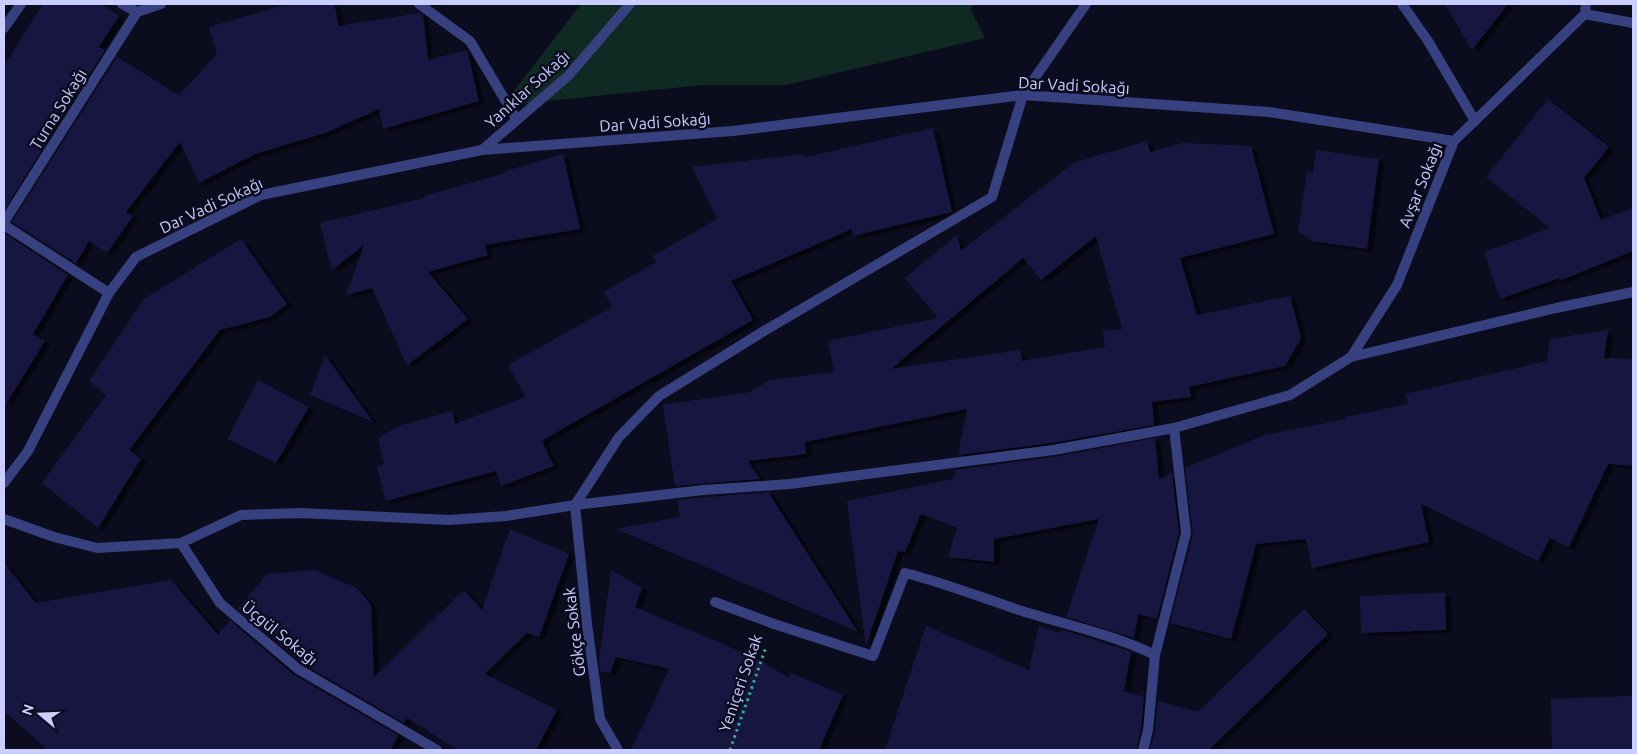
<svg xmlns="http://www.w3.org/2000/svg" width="1637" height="754" font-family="Ubuntu,sans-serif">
<defs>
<filter id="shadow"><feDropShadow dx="5.5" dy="3" stdDeviation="1" flood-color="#0009"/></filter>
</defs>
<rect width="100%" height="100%" fill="#0c0c1f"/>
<!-- green -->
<path fill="#0f2923" d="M 581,4 L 977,4 L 970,8 L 985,38 L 786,85 L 702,85 L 519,104 L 513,92 Z"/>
<!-- building -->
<path fill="#191840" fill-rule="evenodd" filter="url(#shadow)" d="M 43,4 L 101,4 L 119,16 L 99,47 L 105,50 L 4,210 L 4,66 Z
M 301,4 L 334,4 L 339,26 L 419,13 L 423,15 L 428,60 L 467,50 L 479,101 L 383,129 L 379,109 L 325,133 L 255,154 L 199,183 L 180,142 L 126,212 L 133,216 L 107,253 L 89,241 L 76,263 L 12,222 L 117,57 L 179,95 L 217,54 L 209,27 L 282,6 Z
M 1445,4 L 1508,4 L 1472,50 Z
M 1548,99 L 1609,147 L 1584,178 L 1601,220 L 1633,208 L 1633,251 L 1559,281 L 1559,278 L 1500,299 L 1484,252 L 1550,228 L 1486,177 Z
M 933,128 L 952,212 L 853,236 L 852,229 L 731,281 L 753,320 L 543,440 L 544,446 L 554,466 L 501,486 L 496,471 L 386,501 L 377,467 L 384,464 L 378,438 L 399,426 L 452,411 L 455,424 L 526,397 L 508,365 L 612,307 L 604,292 L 656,262 L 653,256 L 717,219 L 692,167 L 804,154 L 806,157 Z
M 1147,141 L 1150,152 L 1183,143 L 1251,146 L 1274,234 L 1180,258 L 1197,315 L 1290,296 L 1301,338 L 1285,366 L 1189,387 L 1191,397 L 1152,402 L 1154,425 L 1052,443 L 958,455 L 967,409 L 805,442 L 806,454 L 748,461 L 760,479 L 675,486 L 663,405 L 750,392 L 770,380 L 834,372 L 828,341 L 938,318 L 905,278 L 957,235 L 961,251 L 1073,163 ZM 1096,236 L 1122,329 L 1103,331 L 1105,347 L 1022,361 L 1020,350 L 891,369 L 1023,258 L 1041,280 Z
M 1316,150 L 1379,159 L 1367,249 L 1311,241 L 1298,231 L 1307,172 L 1313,173 Z
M 563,154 L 580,229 L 485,245 L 488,255 L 428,272 L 468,319 L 407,365 L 372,288 L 346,295 L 364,245 L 332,270 L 320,223 L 425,198 L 424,196 L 506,173 L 506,171 Z
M 4,233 L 68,275 L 33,334 L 45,341 L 4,407 Z
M 241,239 L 287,304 L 270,317 L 220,330 L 129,450 L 141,459 L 98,528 L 42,483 L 106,395 L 89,381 L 144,299 Z
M 1608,330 L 1604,358 L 1633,359 L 1633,466 L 1608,464 L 1569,547 L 1550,538 L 1538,561 L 1421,504 L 1429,542 L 1312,568 L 1306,539 L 1256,544 L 1231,639 L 1170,623 L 1193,534 L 1185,468 L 1265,435 L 1347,419 L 1346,417 L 1408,404 L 1405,394 L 1547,361 L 1550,339 Z
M 325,355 L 373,422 L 310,395 Z
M 258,380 L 309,407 L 276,463 L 227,439 Z
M 1155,438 L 1159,479 L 1172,473 L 1179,533 L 1157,619 L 1138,614 L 1134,638 L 1066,617 L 1099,519 L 994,539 L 994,562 L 948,557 L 957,528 L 921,514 L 905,552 L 898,551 L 866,646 L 847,501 L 953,479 L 955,470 L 1054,457 Z
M 768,492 L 858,632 L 616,529 L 680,517 L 677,500 Z
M 510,529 L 569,554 L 539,637 L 527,633 L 485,674 L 557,710 L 536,750 L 458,750 L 407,718 L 404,723 L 302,663 L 238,609 L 267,574 L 314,570 L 357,588 L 371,605 L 374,677 L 464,590 L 482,610 Z
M 4,563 L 36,603 L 171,580 L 218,635 L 230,620 L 294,675 L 398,735 L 391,750 L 48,750 L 4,711 Z
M 611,570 L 642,588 L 635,607 L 758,659 L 789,678 L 791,673 L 843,695 L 819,750 L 631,750 L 660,690 L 659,689 L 670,669 L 616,657 L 610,673 L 600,671 L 599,662 Z
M 1445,593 L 1446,630 L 1361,633 L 1360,596 Z
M 1304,609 L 1328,634 L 1209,750 L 1150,750 L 1155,731 L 1158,701 L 1198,712 Z
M 926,626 L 1029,670 L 1039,626 L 1060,633 L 1061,630 L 1072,633 L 1131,652 L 1124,691 L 1144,697 L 1141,729 L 1136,750 L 885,750 Z
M 1633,696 L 1633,750 L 1552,750 L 1551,699 Z"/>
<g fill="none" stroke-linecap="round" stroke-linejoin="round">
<!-- path -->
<path stroke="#2cb191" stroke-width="3" stroke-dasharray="2.5 4" stroke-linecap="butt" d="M 730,750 L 766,647"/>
<!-- lane -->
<path stroke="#37417f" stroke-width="10" d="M 419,4 L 470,41 L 517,120
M 1402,4 L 1428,41 L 1475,121"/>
<!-- street -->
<path stroke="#37417f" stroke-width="10" d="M 122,4 L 137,12 L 161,4
M 1585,14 L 1633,23
M 4,28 L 21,4
M 482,150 L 568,76 L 630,4
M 4,222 L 137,12
M 4,225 L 109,293
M 1351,357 L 1397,285 L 1454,141 L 1585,14 L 1586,4
M 4,483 L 28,451 L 109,293 L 136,257 L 261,195 L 482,150 L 733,131 L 1023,95 L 1269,112 L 1454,141
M 4,519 L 54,537 L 97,548 L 181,543 L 241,515 L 302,513 L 449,520 L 506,516 L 575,505 L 703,490 L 790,484 L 1053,450 L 1174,428 L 1290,395 L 1351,357 L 1556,308 L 1633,292
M 181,543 L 220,603 L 298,669 L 437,750
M 715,602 L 774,624 L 873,656 L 905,573 C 945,583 985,599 1025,612 C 1068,625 1114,635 1155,655
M 618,750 L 600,719 L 587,624 L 575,505 L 619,437 L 659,396 L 764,331 L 992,197 L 1023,95 L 1086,4
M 1143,750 L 1148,730 L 1155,655 L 1186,533 L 1174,428"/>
</g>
<g text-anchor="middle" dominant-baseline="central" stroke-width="5" stroke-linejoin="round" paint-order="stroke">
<!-- street labels -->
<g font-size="16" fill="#caceff" stroke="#0c0c1f">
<text transform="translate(1074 85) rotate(3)">Dar Vadi Sokağı</text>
<text transform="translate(527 89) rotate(-42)">Yanıklar Sokağı</text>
<text transform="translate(58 109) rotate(-58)">Turna Sokağı</text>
<text transform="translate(655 122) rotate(-4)">Dar Vadi Sokağı</text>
<text transform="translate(1420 185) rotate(-68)">Avşar Sokağı</text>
<text transform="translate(211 205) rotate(-25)">Dar Vadi Sokağı</text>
<text transform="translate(574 632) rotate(-97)">Gökçe Sokak</text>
<text transform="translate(280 633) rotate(39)">Üçgül Sokağı</text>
<text transform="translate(740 683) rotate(-71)">Yeniçeri Sokak</text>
</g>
</g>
<!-- border -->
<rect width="1637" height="754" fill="none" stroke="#caceff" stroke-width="10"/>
<!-- north arrow -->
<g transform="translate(40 714) rotate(289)" stroke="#0c0c1f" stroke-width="4" paint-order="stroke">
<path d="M0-4L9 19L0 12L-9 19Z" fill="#caceff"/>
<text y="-8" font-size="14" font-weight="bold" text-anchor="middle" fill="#caceff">N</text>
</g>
</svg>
